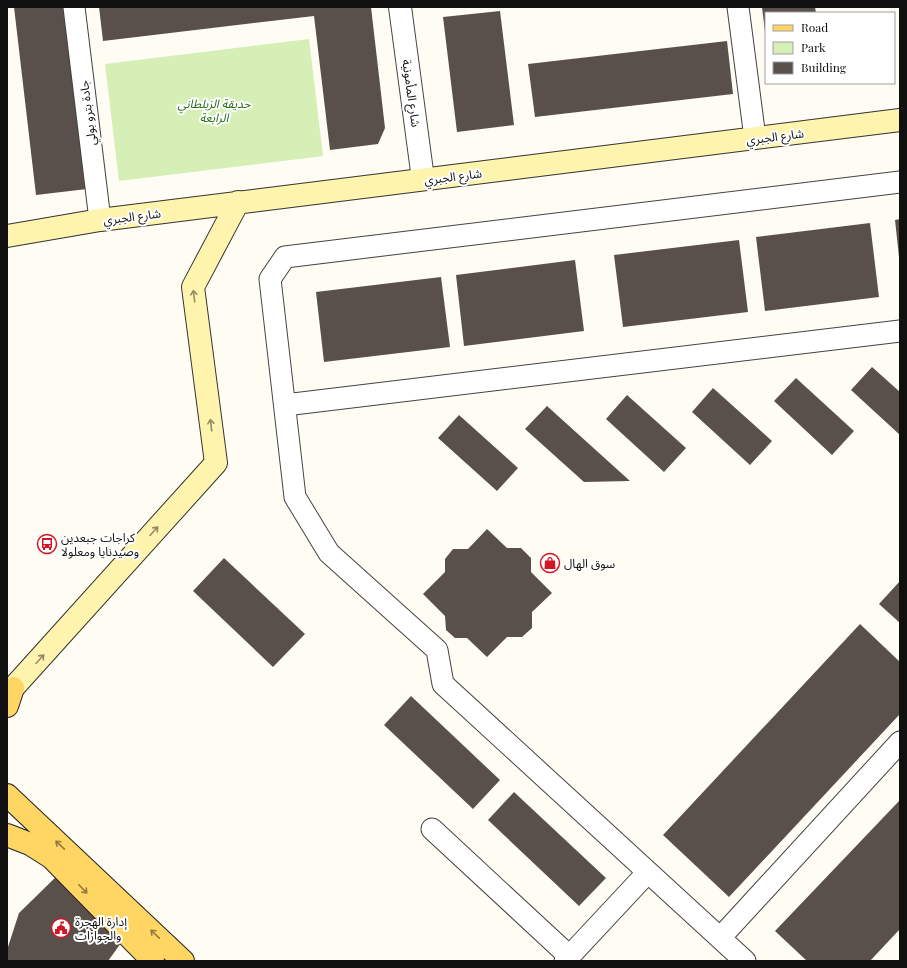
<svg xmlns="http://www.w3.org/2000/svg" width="907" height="968" font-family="'Playfair Display','Noto Sans Arabic',serif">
<rect width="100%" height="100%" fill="#fffcf3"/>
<!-- green -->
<path fill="#d5efb7" d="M 309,39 L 323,156 L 119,181 L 105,64 Z"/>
<!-- building -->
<path fill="#5a504b" d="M 14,7 L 66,7 L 87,189 L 36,195 Z
M 99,7 L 371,7 L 385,128 L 378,144 L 330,150 L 314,16 L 103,41 Z
M 762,7 L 815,7 L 816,13 L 766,13 L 765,32 Z
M 500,11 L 514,125 L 457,132 L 443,17 Z
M 727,41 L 733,94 L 535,117 L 528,64 Z
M 900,219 L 900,257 L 899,257 L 895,220 Z
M 870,223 L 879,297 L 765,311 L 756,237 Z
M 739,240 L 748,312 L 623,327 L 614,255 Z
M 575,260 L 584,331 L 464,346 L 456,275 Z
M 441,277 L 450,347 L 324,362 L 316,292 Z
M 872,367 L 900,392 L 900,435 L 851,390 Z
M 796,378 L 854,431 L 832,455 L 774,401 Z
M 713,388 L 772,441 L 750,465 L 692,412 Z
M 627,395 L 686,448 L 664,472 L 606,419 Z
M 547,406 L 630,481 L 584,482 L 525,429 Z
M 459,415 L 518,468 L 497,491 L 438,438 Z
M 487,529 L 507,548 L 521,548 L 531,558 L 531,572 L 552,593 L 532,612 L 532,628 L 522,637 L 507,637 L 487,657 L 467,638 L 455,638 L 446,630 L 445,616 L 423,594 L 445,572 L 445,559 L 453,549 L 468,549 Z
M 224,558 L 305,634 L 273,667 L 193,591 Z
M 900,581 L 900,623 L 879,604 Z
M 860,624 L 900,662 L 900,714 L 729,897 L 663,835 Z
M 411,696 L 500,780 L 473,809 L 384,725 Z
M 514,792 L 606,878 L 579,906 L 488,820 Z
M 900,800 L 900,929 L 870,961 L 807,961 L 775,931 Z
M 60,873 L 121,943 L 108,961 L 7,961 L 7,950 L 19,913 Z"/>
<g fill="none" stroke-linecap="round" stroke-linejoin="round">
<!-- minor casing -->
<g stroke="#434343" stroke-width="23">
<path id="minor" d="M 74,7 L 100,220
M 738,7 L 755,138
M 285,405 L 900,331
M 432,829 L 569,956
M 720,938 L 900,742
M 565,961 L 648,872
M 745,961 L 443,684 L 437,650 L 329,553 L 295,497 L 270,279 L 285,257 L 900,182"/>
</g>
<!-- tertiary casing -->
<g stroke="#434343" stroke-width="24">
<path id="tertiary" d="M 400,7 L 423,179"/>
</g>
<!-- secondary casing -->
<g stroke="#323232" stroke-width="24">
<path id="secondary" d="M 7,236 L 100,220 L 900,120
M 13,688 L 216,463 L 193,287 L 238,202"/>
</g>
<!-- primary casing -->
<g stroke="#212121" stroke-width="24">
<path id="primary" d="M 7,706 L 13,688
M 7,795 L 183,961
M 7,835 L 30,844 L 52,858 L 153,961"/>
</g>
<!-- minor -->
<use href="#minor" stroke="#fff" stroke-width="21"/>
<!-- tertiary -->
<use href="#tertiary" stroke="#fff" stroke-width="22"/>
<!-- secondary -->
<use href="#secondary" stroke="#fff4ae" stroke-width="22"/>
<!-- primary -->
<use href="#primary" stroke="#ffd563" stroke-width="22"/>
</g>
<!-- one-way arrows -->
<defs><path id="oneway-shaft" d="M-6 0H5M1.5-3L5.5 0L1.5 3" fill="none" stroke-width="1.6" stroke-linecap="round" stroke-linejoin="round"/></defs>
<g stroke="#938d67">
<use href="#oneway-shaft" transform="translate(194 296) rotate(-97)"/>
<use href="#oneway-shaft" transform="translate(211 425) rotate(-97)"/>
<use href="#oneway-shaft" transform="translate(154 531) rotate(-48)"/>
<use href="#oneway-shaft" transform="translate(40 659) rotate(-48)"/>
</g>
<g stroke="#937c3e">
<use href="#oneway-shaft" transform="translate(60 845) rotate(-137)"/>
<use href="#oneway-shaft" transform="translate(83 889) rotate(46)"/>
<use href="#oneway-shaft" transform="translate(155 934) rotate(-137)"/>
</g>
<!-- icons -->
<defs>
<g id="bus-ring" transform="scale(1)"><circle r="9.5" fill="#fff" stroke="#d11725" stroke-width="1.5"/><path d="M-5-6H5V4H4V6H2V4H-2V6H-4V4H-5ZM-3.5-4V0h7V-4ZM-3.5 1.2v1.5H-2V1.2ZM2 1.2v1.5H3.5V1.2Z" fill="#d11725"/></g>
<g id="shop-ring" transform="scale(1)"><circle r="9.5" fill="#fff" stroke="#d11725" stroke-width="1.5"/><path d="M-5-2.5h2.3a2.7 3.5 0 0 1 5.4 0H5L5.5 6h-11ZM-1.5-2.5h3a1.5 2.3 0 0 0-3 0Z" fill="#d11725"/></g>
<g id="civic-ring" transform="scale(1)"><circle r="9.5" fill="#fff" stroke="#d11725" stroke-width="1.5"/><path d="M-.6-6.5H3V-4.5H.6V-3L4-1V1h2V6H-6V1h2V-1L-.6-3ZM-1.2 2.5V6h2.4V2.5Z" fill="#d11725"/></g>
</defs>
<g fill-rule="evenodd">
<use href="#bus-ring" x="47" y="544"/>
<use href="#shop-ring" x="550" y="563"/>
<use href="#civic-ring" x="61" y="928"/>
</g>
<g text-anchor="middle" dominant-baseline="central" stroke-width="4" stroke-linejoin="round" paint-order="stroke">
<!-- street labels -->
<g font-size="12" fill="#101010" stroke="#fff">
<text transform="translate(412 93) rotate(82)">شارع المأمونية</text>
<text transform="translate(87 113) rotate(-97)">جادة بترو بولي</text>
<text transform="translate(775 136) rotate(-7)">شارع الجبري</text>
<text transform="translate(453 176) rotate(-7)">شارع الجبري</text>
<text transform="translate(132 216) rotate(-7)">شارع الجبري</text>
</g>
<!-- park labels -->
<g font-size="12" font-style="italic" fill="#2c7018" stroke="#fff">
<text x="214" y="103">حديقة الزبلطاني<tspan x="214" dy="14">الرابعة</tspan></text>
</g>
<!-- poi labels -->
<g font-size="12" fill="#101010" stroke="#fff" text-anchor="start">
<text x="61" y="537">كراجات جبعدين<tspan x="61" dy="14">وصيدنايا ومعلولا</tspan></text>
<text x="564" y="563">سوق الهال</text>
<text x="75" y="921">إدارة الهجرة<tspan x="75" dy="14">والجوازات</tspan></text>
</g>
</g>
<!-- border -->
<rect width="907" height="968" fill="none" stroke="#101010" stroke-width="16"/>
<!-- legend -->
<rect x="765" y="12" width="130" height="72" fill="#ffffff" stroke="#9f9f9f"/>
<rect x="773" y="25" width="20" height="6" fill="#ffd563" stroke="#9f9f9f"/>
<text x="801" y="32" font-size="12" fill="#101010">Road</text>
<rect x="773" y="42" width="20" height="12" fill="#d5efb7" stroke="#9f9f9f"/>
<text x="801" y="52" font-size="12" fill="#101010">Park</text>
<rect x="773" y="62" width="20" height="12" fill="#5a504b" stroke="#9f9f9f"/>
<text x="801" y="72" font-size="12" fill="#101010">Building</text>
</svg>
